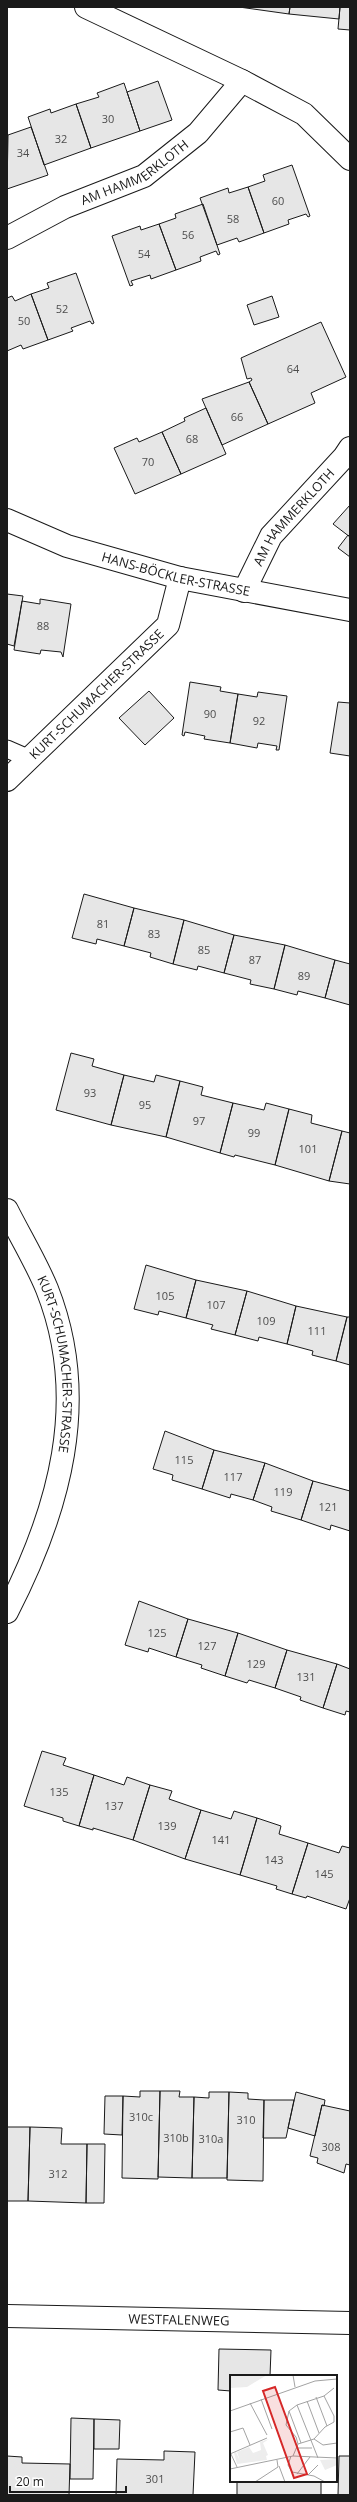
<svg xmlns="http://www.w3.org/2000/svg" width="357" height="2502" font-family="'Open Sans',sans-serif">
<rect width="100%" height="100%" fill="#fff"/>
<!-- building -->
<path fill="#e6e6e6" stroke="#1a1a1a" d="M 239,7 L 290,7 L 289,14 Z
M 290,7 L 340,7 L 339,19 L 289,14 Z
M 340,7 L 350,7 L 350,30 L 338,29 Z
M 158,81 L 172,120 L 140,131 L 127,92 Z
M 124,83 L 140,131 L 91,148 L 76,104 L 99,97 L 97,93 Z
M 76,104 L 91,148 L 44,165 L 28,117 L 50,109 L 51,113 Z
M 31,127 L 48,175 L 7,189 L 8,135 Z
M 292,165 L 310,216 L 308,217 L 306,214 L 288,220 L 289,224 L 264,233 L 248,187 L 265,181 L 263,175 Z
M 248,187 L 264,233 L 239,242 L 237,238 L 217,245 L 200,198 L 228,188 L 229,193 Z
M 203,204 L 220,254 L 218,255 L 216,251 L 200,257 L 201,261 L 176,270 L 159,224 L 176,218 L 175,214 Z
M 159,224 L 176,270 L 151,279 L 150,275 L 131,281 L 133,285 L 130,286 L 112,236 L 140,226 L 141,230 Z
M 76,273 L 94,323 L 92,324 L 90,321 L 71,328 L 73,331 L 48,340 L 31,294 L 49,288 L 47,283 Z
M 31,294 L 48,340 L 23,349 L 21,345 L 7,351 L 7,298 L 12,296 L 15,301 Z
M 272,296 L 279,317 L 254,325 L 247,305 Z
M 321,322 L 346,377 L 311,393 L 315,403 L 268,424 L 249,382 L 252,380 L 251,378 L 247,379 L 241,358 Z
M 249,382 L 268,424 L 222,445 L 202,399 Z
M 206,408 L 226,454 L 181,474 L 162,432 L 185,421 L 184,418 Z
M 162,432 L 181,474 L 135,494 L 114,448 L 137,438 L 139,442 Z
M 350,505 L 350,537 L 333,524 Z
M 348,535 L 350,537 L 350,557 L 338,548 Z
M 7,594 L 23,596 L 14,646 L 7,644 Z
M 40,599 L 71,604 L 63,657 L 61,652 L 41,650 L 40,654 L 14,650 L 22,601 L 40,604 Z
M 190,682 L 221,687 L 220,691 L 238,694 L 230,743 L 204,739 L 205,736 L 185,732 L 184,736 L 182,735 Z
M 149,691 L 174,718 L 145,745 L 119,718 Z
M 258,692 L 287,696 L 279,750 L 276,750 L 277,746 L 258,743 L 257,748 L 230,743 L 238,694 L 257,697 Z
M 338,702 L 350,703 L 350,756 L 330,753 Z
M 84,894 L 134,908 L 124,946 L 97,939 L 96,944 L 72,938 Z
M 134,908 L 184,920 L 173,964 L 150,957 L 151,953 L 124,946 Z
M 184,920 L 234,935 L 224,973 L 198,966 L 197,970 L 173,964 Z
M 234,935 L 285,945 L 274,989 L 250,984 L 251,980 L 224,973 Z
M 285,945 L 335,960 L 325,998 L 298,991 L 297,995 L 274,989 Z
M 335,960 L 350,964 L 350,1005 L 325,998 Z
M 71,1053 L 94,1059 L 92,1066 L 124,1075 L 111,1125 L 56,1110 Z
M 124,1075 L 154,1082 L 156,1075 L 180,1081 L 166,1137 L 111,1125 Z
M 180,1081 L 203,1087 L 201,1095 L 233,1103 L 220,1153 L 166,1137 Z
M 233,1103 L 264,1110 L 266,1103 L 289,1109 L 275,1165 L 235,1155 L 234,1157 L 220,1153 Z
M 289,1109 L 312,1115 L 311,1123 L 342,1131 L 329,1181 L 275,1165 Z
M 342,1131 L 350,1133 L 350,1184 L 329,1181 Z
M 146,1265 L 196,1280 L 186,1318 L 159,1311 L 158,1315 L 134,1309 Z
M 196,1280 L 247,1291 L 235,1335 L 211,1329 L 213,1325 L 186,1318 Z
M 247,1291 L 296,1306 L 287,1344 L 259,1337 L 258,1341 L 235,1335 Z
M 296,1306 L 347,1317 L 336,1361 L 312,1355 L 313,1351 L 287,1344 Z
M 347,1317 L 350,1317 L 350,1365 L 336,1361 Z
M 165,1431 L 214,1450 L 202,1489 L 172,1480 L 173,1475 L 153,1469 Z
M 214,1450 L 265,1463 L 253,1500 L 231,1494 L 230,1498 L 202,1489 Z
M 265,1463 L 313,1481 L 301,1520 L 271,1511 L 272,1507 L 253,1500 Z
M 313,1481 L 350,1491 L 350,1531 L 331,1525 L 330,1530 L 301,1520 Z
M 139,1601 L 188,1619 L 176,1657 L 149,1648 L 148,1652 L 125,1645 Z
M 188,1619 L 238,1633 L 225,1676 L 201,1668 L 202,1665 L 176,1657 Z
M 238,1633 L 287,1650 L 275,1688 L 249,1680 L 247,1683 L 225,1676 Z
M 287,1650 L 337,1664 L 323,1708 L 300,1700 L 301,1697 L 275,1688 Z
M 337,1664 L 350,1669 L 350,1712 L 346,1711 L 345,1715 L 323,1708 Z
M 42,1751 L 66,1758 L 63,1765 L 94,1775 L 79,1826 L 63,1821 L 63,1818 L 24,1806 Z
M 94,1775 L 124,1785 L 127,1777 L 150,1785 L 133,1840 L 93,1828 L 93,1830 L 79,1826 Z
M 150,1785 L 172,1791 L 169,1799 L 201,1810 L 185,1859 L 133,1840 Z
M 201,1810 L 231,1819 L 234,1811 L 257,1818 L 240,1875 L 185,1859 Z
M 257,1818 L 281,1826 L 279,1834 L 308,1843 L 292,1894 L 276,1889 L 277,1886 L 240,1875 Z
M 308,1843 L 339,1853 L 342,1846 L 350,1848 L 350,1898 L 346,1909 L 307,1896 L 306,1898 L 292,1894 Z
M 140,2091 L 160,2091 L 158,2179 L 122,2178 L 123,2096 L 140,2097 Z
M 160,2091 L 180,2091 L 179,2097 L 194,2097 L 192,2178 L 158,2177 Z
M 209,2092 L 229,2092 L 227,2178 L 192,2178 L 194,2097 L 209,2098 Z
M 229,2092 L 248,2093 L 248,2099 L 264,2100 L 263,2181 L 227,2180 Z
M 296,2092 L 325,2100 L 324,2106 L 322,2105 L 315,2136 L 288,2128 Z
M 105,2096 L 123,2096 L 122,2135 L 104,2134 Z
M 264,2100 L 294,2100 L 286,2138 L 263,2138 Z
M 322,2105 L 350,2111 L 350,2165 L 346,2164 L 344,2173 L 317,2163 L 318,2158 L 310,2156 Z
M 7,2127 L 30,2127 L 28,2201 L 7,2201 Z
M 30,2127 L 62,2128 L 61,2144 L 87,2144 L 86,2203 L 28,2201 Z
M 87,2144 L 105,2144 L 104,2203 L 86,2203 Z
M 219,2349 L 271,2350 L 270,2376 L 231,2376 L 231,2391 L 218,2390 Z
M 71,2418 L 94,2419 L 93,2479 L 70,2479 Z
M 94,2419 L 120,2420 L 119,2449 L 94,2449 Z
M 164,2451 L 195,2452 L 193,2495 L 116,2495 L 117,2459 L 164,2460 Z
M 7,2456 L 22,2457 L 22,2463 L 70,2464 L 69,2495 L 7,2495 Z
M 339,2456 L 350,2456 L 350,2495 L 338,2495 Z
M 237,2481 L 321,2481 L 321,2495 L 237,2495 Z"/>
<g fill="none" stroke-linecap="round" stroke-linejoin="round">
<!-- lane casing -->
<g stroke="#1a1a1a" stroke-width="19">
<path id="lane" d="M 7,749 L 30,759"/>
</g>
<!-- street casing -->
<g stroke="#1a1a1a" stroke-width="24">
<g id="street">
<path d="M 86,7 L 242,81 L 304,114 L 350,159"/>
<path id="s1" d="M 7,238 L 65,207 L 144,176 L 198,133 L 242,81"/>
<path id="s2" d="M 244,591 L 271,536 L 344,457 L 350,448"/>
<path id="s3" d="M 7,780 L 168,625 L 180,578"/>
<path id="s4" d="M 7,1210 C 20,1236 36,1262 47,1289 C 91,1400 59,1511 7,1612"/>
<path id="s5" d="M 7,2316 L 350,2323"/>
</g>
</g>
<!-- secondary casing -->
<g stroke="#1a1a1a" stroke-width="24">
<g id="secondary">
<path id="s6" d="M 7,520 L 67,546 L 180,578 L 350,610"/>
</g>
</g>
<!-- lane -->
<use href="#lane" stroke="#fff" stroke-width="17"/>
<!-- street -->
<use href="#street" stroke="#fff" stroke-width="22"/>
<!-- secondary -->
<use href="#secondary" stroke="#fff" stroke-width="22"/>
</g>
<g text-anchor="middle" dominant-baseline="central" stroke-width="3" stroke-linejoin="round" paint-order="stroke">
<!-- number labels -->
<g font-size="11" fill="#4d4d4d">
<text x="108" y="118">30</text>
<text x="61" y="138">32</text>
<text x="23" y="152">34</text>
<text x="278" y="200">60</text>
<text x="233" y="218">58</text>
<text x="188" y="234">56</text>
<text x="144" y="253">54</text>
<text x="62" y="308">52</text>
<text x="24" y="320">50</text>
<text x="293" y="368">64</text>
<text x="237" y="416">66</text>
<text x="192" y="438">68</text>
<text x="148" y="461">70</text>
<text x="43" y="625">88</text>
<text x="210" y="713">90</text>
<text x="259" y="720">92</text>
<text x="103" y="923">81</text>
<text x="154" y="933">83</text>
<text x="204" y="949">85</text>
<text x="255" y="959">87</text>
<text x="304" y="975">89</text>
<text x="90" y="1092">93</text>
<text x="145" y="1104">95</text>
<text x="199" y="1120">97</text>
<text x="254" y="1132">99</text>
<text x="308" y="1148">101</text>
<text x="165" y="1295">105</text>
<text x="216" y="1304">107</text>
<text x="266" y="1320">109</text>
<text x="317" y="1330">111</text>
<text x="184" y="1459">115</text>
<text x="233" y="1476">117</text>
<text x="283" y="1491">119</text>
<text x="328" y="1506">121</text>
<text x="157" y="1632">125</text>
<text x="207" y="1645">127</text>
<text x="256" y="1663">129</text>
<text x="306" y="1676">131</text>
<text x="59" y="1791">135</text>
<text x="114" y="1805">137</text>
<text x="167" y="1825">139</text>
<text x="221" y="1839">141</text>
<text x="274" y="1859">143</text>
<text x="324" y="1873">145</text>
<text x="141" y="2116">310c</text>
<text x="246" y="2119">310</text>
<text x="176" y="2137">310b</text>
<text x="211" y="2138">310a</text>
<text x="331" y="2146">308</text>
<text x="58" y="2173">312</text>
<text x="155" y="2478">301</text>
</g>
<!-- street labels -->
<g font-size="13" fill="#1a1a1a" stroke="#fff">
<text stroke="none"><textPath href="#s1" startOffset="144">AM HAMMERKLOTH</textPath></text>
<text stroke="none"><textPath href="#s2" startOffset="90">AM HAMMERKLOTH</textPath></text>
<text stroke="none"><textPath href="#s6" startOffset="178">HANS-BÖCKLER-STRASSE</textPath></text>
<text stroke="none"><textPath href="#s3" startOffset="124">KURT-SCHUMACHER-STRASSE</textPath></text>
<text stroke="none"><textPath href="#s4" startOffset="165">KURT-SCHUMACHER-STRASSE</textPath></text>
<text stroke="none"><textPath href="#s5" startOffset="172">WESTFALENWEG</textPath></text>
</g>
</g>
<!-- overview -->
<g transform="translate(230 2375)">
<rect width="107" height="107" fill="#fff"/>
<path d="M 2,0 L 37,0 L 17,12 L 0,13 L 0,1 ZM 39,64 L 33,68 L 38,80 L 36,81 L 37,85 L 7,89 L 4,78 L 6,77 L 10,86 L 7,77 L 19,72 L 23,78 L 31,75 L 30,67 ZM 107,84 L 107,90 L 95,95 L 90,85 Z" fill="#ededed"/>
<path fill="none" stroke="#a3a3a3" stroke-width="1" d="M 63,0 L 65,12M 94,21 L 104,13M 86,22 L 97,51M 31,24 L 42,54M 77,26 L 89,58M 20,28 L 37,60M 67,30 L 88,83M 0,36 L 85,6 L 107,4M 59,36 L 71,68M 0,57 L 13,53 L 20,70M 84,64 L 93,70 L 107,68M 66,73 L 82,73M 0,77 L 7,92M 0,79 L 37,63M 61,81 L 58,90 L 62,97 L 84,101 L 95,107M 63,81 L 68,69 L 84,64 L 95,52 L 104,47 L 104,41 L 94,21 L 67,30 L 59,36 L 56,50 L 66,62 L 68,69M 49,91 L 55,107M 0,94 L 63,81 L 107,83M 67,99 L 80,82M 78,100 L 88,90M 25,107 L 48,92 L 47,85"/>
<path fill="#d62828" fill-opacity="0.15" stroke="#d62828" stroke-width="2" d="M 45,12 L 77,99 L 64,103 L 33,16 Z"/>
<rect width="107" height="107" fill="none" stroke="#1a1a1a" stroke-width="2"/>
</g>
<!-- border -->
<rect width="357" height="2502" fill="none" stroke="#1a1a1a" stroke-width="16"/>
<!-- scale -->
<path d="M10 2486v6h116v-6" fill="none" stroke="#1a1a1a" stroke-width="2"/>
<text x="16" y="2486" font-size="12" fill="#1a1a1a" stroke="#ffffff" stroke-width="3" paint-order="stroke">20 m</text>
</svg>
